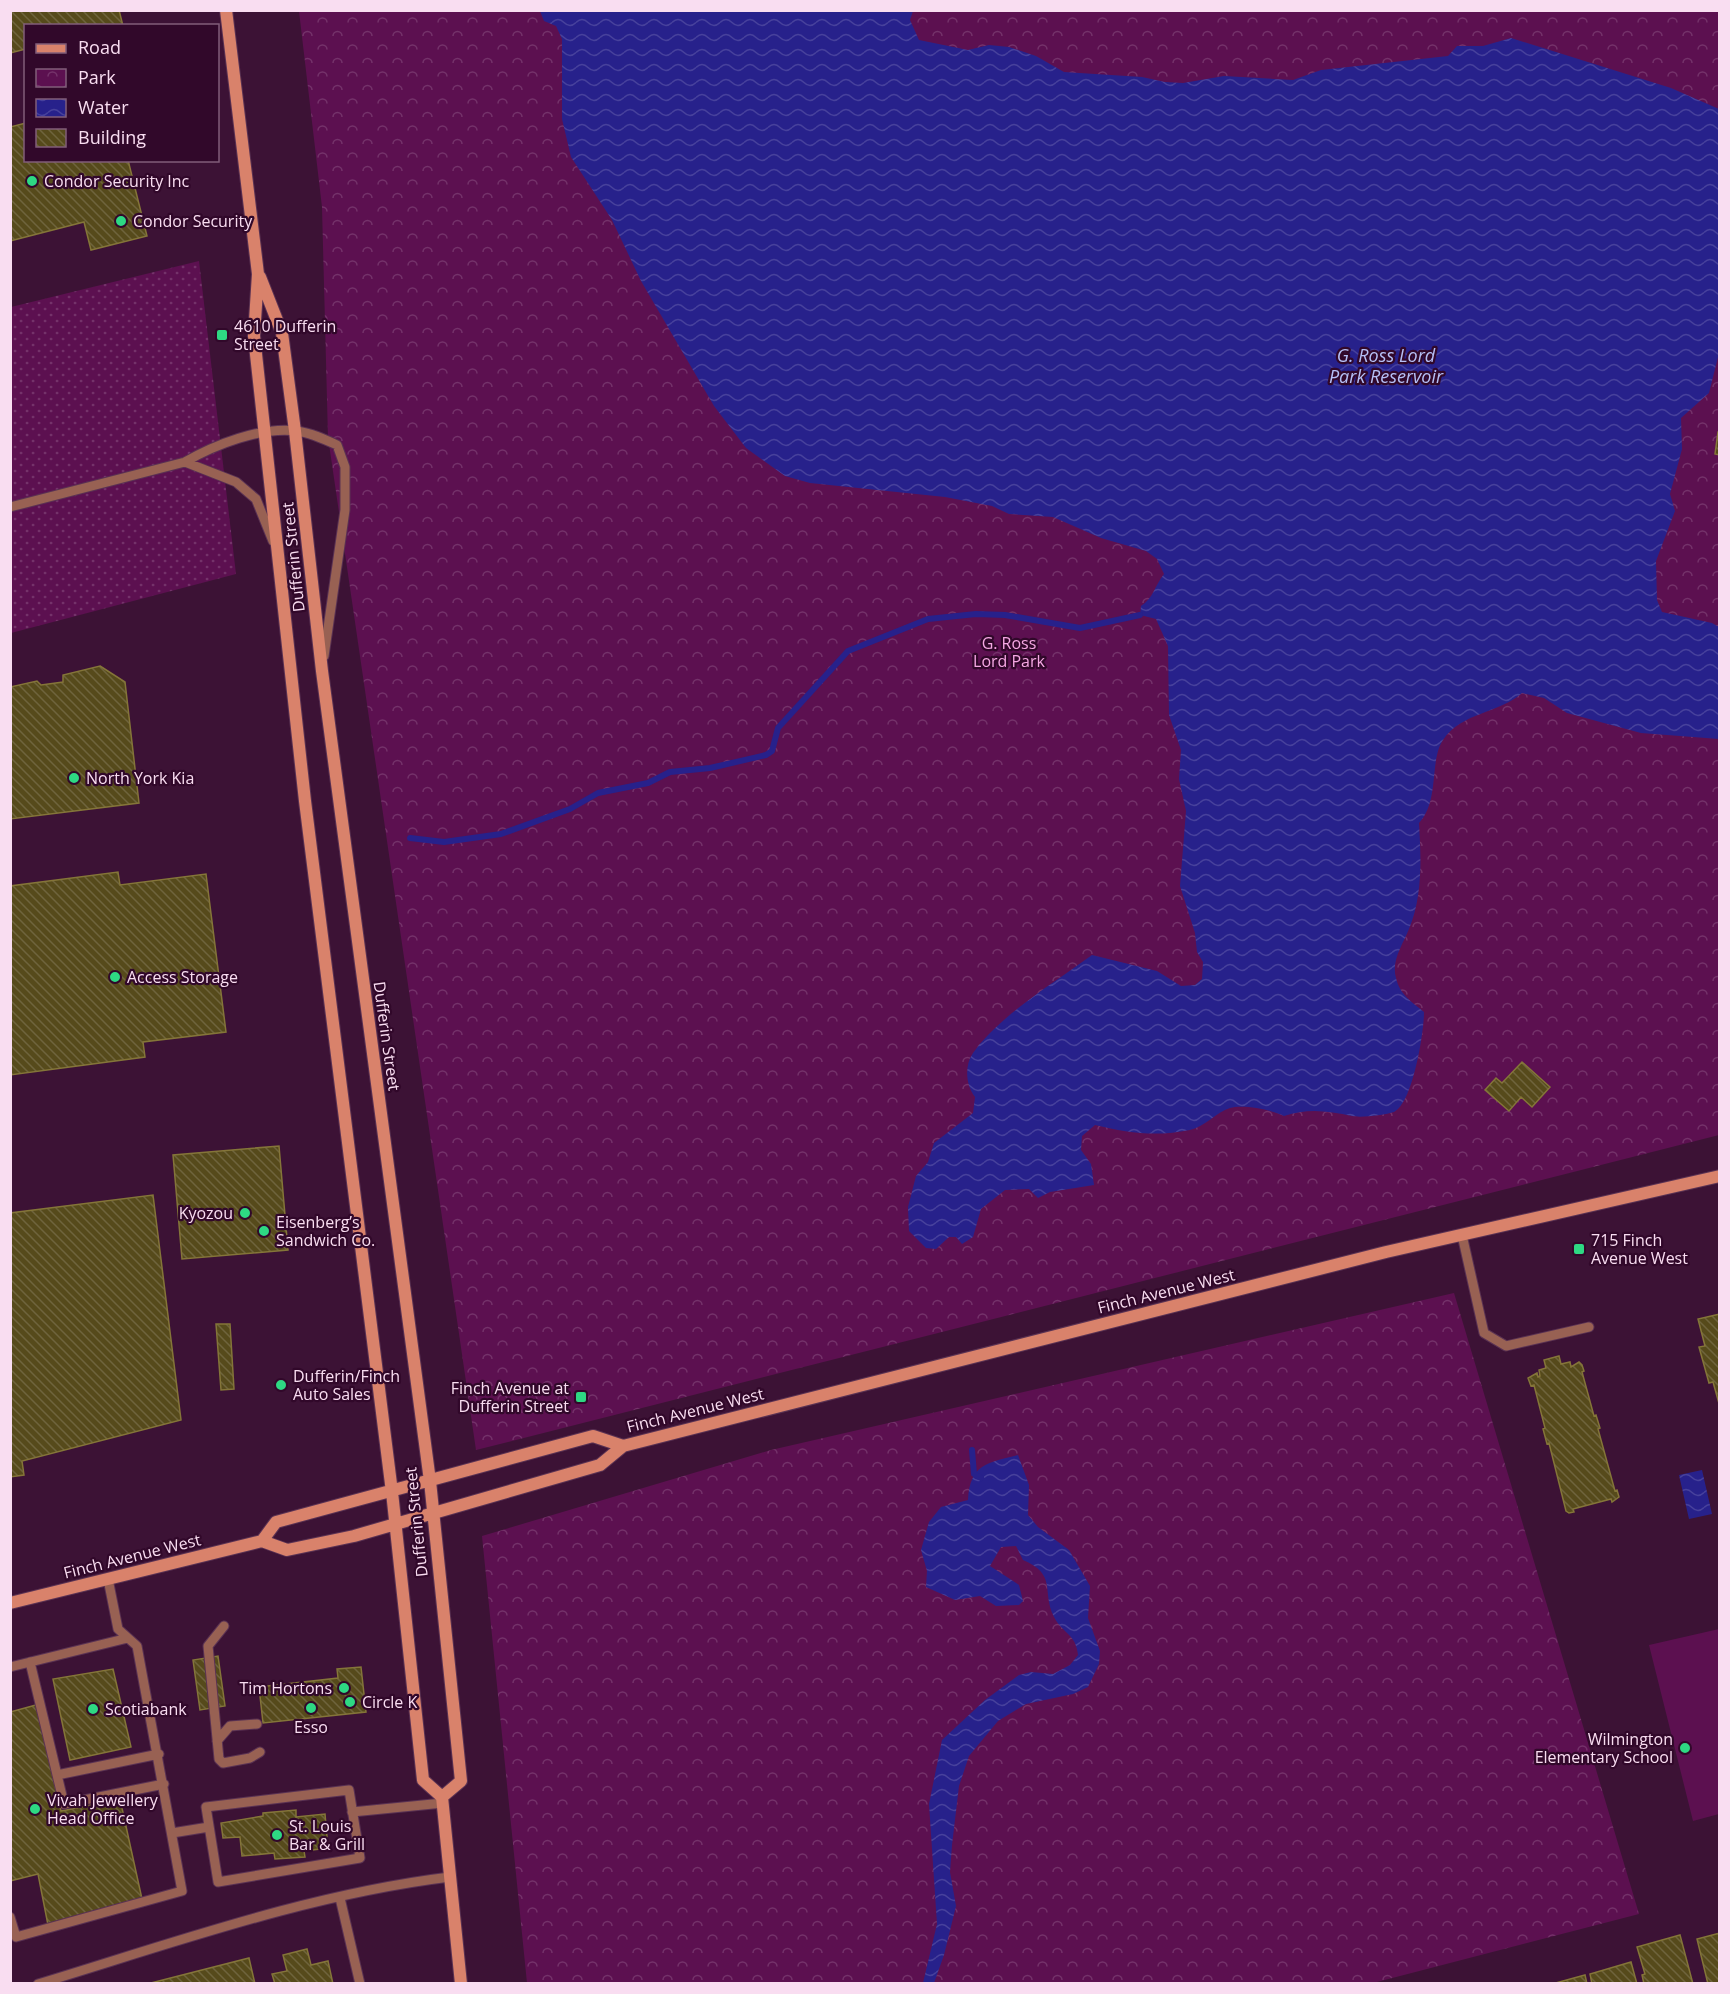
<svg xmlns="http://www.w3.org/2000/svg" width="1730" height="1994" font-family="'Open Sans',sans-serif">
<defs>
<pattern id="grass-dots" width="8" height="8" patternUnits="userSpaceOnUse" patternTransform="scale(1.5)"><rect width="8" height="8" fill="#5c1050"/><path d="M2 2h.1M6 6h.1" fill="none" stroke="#74326a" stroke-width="1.8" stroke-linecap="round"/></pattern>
<pattern id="park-crowns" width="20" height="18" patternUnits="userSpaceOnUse" patternTransform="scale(1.5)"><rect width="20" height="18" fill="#5c1050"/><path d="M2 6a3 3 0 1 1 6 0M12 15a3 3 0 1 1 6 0" fill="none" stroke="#74326a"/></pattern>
<pattern id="water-waves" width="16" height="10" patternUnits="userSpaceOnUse" patternTransform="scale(1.5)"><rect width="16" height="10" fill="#27218b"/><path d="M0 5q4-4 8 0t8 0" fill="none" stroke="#47419c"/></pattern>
<pattern id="building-back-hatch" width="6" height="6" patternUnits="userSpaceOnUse" patternTransform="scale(1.5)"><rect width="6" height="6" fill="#564a1b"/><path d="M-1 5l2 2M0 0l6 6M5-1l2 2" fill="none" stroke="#6f643d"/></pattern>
</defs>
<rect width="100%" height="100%" fill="#3c1235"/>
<!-- grass -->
<path fill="url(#grass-dots)" d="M 199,261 L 236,574 L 11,633 L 11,307 Z"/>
<!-- park -->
<path fill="url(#park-crowns)" d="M 299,11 L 1719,11 L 1719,1135 L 476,1450 L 328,437 L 322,207 Z
M 1454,1293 L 1639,1914 L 1373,1983 L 527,1983 L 482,1536 L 771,1450 Z"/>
<!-- garden -->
<path fill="#5c1050" d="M 1719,1629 L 1719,1814 L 1693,1821 L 1649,1645 Z"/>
<!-- water -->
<path fill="url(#water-waves)" d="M 540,11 L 913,11 L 910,20 L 919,40 L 968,50 L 989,45 L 1009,47 L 1036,56 L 1064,72 L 1142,77 L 1165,82 L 1183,83 L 1224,76 L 1293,80 L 1321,70 L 1448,56 L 1457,46 L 1483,46 L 1511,38 L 1671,88 L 1719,109 L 1719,353 L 1709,393 L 1681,418 L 1682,449 L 1670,494 L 1675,511 L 1656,561 L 1657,600 L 1662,612 L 1712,623 L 1719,627 L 1719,739 L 1641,733 L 1567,713 L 1544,698 L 1522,693 C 1498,714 1462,712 1443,740 C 1429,761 1440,801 1419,823 C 1421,858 1423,895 1409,929 C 1403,944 1391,961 1396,978 C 1400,995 1411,1001 1424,1012 C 1424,1032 1413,1103 1394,1112 C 1385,1115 1361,1118 1352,1116 C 1328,1111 1308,1108 1284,1116 C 1273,1110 1243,1104 1230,1108 C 1216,1112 1205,1127 1190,1130 C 1156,1137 1128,1133 1095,1125 L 1082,1136 L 1081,1150 L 1091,1164 L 1094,1185 L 1050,1192 L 1038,1198 L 1029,1189 L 1005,1190 L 981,1209 L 973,1237 L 962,1244 L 956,1237 L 949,1237 L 936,1249 L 926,1248 L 909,1231 L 908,1207 L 916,1176 L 928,1162 L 934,1143 L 973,1113 L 975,1097 C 966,1086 964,1066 973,1053 C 1000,1015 1054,983 1092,955 L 1157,971 L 1181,986 L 1195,985 L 1202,979 L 1203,962 L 1197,952 L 1195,933 L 1180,886 L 1186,811 L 1179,779 L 1181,750 L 1169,715 L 1168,646 L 1156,619 L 1140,615 L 1141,606 C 1153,599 1155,585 1164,574 L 1157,559 L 1146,551 L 1101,538 L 1053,517 L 1009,514 L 992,506 L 945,497 L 810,483 L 785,476 L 746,448 L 714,406 L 641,281 L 612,220 L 571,157 L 562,119 L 562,39 L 556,26 L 544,21 Z
M 1018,1455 L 1029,1485 L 1028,1515 L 1038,1527 L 1069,1550 L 1090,1586 L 1088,1618 L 1100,1651 L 1099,1664 L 1088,1687 L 1073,1694 L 1026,1704 L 998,1721 L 969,1756 L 959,1786 L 952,1845 L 950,1872 L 956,1906 L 944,1955 L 934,1983 L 923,1983 L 937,1924 L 929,1804 L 942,1740 L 985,1700 L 1019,1675 L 1031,1672 L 1053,1674 L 1070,1665 L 1078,1655 C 1076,1634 1063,1634 1054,1617 C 1041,1591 1058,1575 1023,1560 L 1016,1546 L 1001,1547 L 990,1566 L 1019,1585 L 1023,1601 L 1019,1605 L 996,1606 L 980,1596 L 955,1600 L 926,1587 L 927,1571 L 921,1550 L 929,1522 L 941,1507 L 968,1500 C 970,1464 987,1463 1018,1455 Z
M 1702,1470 L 1712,1514 L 1689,1519 L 1679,1475 Z"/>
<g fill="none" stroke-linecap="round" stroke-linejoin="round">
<!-- stream -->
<path stroke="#27218b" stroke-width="6" d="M 410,838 L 444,842 L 501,834 L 570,809 L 598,793 L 648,783 L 670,772 L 710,768 L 766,755 L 772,751 L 778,728 L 848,651 L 928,619 L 976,614 L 1005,615 L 1080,628 L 1140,615
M 972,1450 L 974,1474 L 981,1478"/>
</g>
<!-- building -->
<path fill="url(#building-back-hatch)" stroke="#847539" stroke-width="1.5" d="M 10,10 L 119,10 L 123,26 L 26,26 L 26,49 L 10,53 Z
M 26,123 L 26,160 L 128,160 L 147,236 L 91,250 L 84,222 L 10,241 L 10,127 Z
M 1718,432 L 1720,432 L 1720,455 L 1715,454 Z
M 100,666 L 125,682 L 139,803 L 10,819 L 10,687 L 37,681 L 41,685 L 63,682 L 63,675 Z
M 118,872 L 120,885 L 206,874 L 226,1032 L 143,1042 L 145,1057 L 10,1075 L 10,886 Z
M 1522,1062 L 1550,1087 L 1532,1107 L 1521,1097 L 1509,1111 L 1485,1090 L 1496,1078 L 1502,1083 Z
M 279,1146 L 288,1250 L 182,1259 L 173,1155 Z
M 153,1195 L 181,1420 L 22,1461 L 24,1475 L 10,1477 L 10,1213 Z
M 1720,1314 L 1720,1407 L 1713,1382 L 1709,1383 L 1699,1347 L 1705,1346 L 1698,1319 Z
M 216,1324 L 230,1324 L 234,1389 L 221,1390 Z
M 1559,1356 L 1561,1364 L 1570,1362 L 1571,1367 L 1579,1362 L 1582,1365 L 1584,1371 L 1582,1372 L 1594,1416 L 1596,1415 L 1600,1428 L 1598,1429 L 1615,1491 L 1617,1490 L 1619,1497 L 1612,1502 L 1611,1499 L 1573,1509 L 1574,1512 L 1569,1513 L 1566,1511 L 1549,1443 L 1547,1444 L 1543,1429 L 1545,1428 L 1534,1385 L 1531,1386 L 1528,1378 L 1537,1373 L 1538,1377 L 1540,1376 L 1539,1370 L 1546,1368 L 1544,1360 Z
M 218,1656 L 225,1706 L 200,1710 L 193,1660 Z
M 361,1667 L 366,1712 L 263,1723 L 259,1687 L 338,1678 L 337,1669 Z
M 113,1669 L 131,1747 L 70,1760 L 53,1679 Z
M 36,1705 L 61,1811 L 120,1799 L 142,1899 L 48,1925 L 38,1874 L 10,1881 L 10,1712 Z
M 296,1810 L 296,1817 L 325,1814 L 328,1848 L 304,1851 L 305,1857 L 275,1859 L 274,1853 L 242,1856 L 240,1837 L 223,1838 L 221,1823 L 263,1816 L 263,1813 Z
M 1720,1933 L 1720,1984 L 1708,1984 L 1697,1939 Z
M 1680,1935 L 1693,1984 L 1644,1984 L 1642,1975 L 1645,1974 L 1637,1947 Z
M 307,1949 L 311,1965 L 328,1961 L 333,1984 L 275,1984 L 272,1974 L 287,1971 L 283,1955 Z
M 249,1958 L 255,1984 L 147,1984 Z
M 1631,1962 L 1637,1984 L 1592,1984 L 1590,1974 Z
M 1585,1975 L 1587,1984 L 1552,1984 Z"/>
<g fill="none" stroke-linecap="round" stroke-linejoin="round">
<!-- lane casing -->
<g stroke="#5a3253" stroke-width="11">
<path id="lane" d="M 185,462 L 236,482 L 256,499 L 273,541
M 10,507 L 185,462 C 214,445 262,426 297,431 C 311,433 324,439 337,445 L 345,467 L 345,510 L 324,656
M 1462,1235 L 1484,1333 L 1506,1346 L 1589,1327
M 224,1626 L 208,1646 L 219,1759 L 223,1763 L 250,1758 L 260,1752
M 30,1662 L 64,1804 L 164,1784
M 10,1667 L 128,1638
M 217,1741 L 230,1726 L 257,1724
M 57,1775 L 159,1754
M 349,1790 L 360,1858 L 218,1882 L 206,1807 Z
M 352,1812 L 443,1803
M 172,1833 L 209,1827
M 340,1898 L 360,1984
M 10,1917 L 16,1937 L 182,1891 L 137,1646 L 118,1629 L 108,1579
M 38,1984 C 173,1943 310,1894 450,1877"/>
</g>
<!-- secondary casing -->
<g stroke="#5a3253" stroke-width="14">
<path id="secondary" d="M 226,10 L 258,274 L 254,336 L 305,801 L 392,1492 L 423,1780 L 442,1797 L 461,1984
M 260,277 L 282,333 L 295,431 L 322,671 L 430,1481 L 461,1781 L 442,1797
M 262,1541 L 276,1522 L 593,1436 L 623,1446
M 10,1603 L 262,1541 L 287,1550 L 354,1536 L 600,1465 L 623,1446 L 1386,1252 L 1720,1176"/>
</g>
<!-- lane -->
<use href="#lane" stroke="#986153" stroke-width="9"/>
<!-- secondary -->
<use href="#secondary" stroke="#d9826b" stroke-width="12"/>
</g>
<!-- markers -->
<g fill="#2ed883" stroke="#31082a" stroke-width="2">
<circle cx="32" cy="181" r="6"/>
<circle cx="121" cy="221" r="6"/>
<rect x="216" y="329" width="12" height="12" rx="3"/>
<circle cx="74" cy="778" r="6"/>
<circle cx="115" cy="977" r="6"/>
<circle cx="245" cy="1213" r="6"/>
<circle cx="264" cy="1231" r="6"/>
<rect x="1573" y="1243" width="12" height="12" rx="3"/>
<circle cx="281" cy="1385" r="6"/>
<rect x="575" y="1391" width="12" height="12" rx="3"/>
<circle cx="344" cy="1688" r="6"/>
<circle cx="350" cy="1702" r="6"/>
<circle cx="311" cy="1708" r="6"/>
<circle cx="93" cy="1709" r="6"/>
<circle cx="1685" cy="1748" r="6"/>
<circle cx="35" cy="1809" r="6"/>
<circle cx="277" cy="1835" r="6"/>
</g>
<g text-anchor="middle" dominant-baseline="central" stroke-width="4.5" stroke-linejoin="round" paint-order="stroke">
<!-- poi labels -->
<g font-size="16" fill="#f9ddf1" stroke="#31082a" text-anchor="start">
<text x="44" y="181">Condor Security Inc</text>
<text x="133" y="221">Condor Security</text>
<text x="234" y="326">4610 Dufferin<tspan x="234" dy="18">Street</tspan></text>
<text x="86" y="778">North York Kia</text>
<text x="127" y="977">Access Storage</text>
<text x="233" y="1213" text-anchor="end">Kyozou</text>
<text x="276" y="1222">Eisenberg’s<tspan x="276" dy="18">Sandwich Co.</tspan></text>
<text x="1591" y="1240">715 Finch<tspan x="1591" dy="18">Avenue West</tspan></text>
<text x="293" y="1376">Dufferin/Finch<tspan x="293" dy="18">Auto Sales</tspan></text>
<text x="569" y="1388" text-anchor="end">Finch Avenue at<tspan x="569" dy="18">Dufferin Street</tspan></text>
<text x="332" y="1688" text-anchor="end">Tim Hortons</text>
<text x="362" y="1702">Circle K</text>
<text x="105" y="1709">Scotiabank</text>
<text x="311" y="1727" text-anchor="middle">Esso</text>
<text x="1673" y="1739" text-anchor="end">Wilmington<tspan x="1673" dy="18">Elementary School</tspan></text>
<text x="47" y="1800">Vivah Jewellery<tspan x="47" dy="18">Head Office</tspan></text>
<text x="289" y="1826">St. Louis<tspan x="289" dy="18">Bar &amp; Grill</tspan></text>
</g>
<!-- street labels -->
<g font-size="16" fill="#f9ddf1" stroke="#31082a">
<text transform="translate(293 557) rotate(-96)">Dufferin Street</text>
<text transform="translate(387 1036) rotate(82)">Dufferin Street</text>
<text transform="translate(1166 1291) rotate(-14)">Finch Avenue West</text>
<text transform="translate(695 1410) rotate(-14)">Finch Avenue West</text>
<text transform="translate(416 1522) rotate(-96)">Dufferin Street</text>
<text transform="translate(132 1556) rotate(-14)">Finch Avenue West</text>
</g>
<!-- park labels -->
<g font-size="16" fill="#f6a8e4" stroke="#31082a">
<text x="1009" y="643">G. Ross<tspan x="1009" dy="18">Lord Park</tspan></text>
</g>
<!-- water labels -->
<g font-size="18" font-style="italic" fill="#b5c0f7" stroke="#31082a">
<text x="1386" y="355">G. Ross Lord<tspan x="1386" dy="21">Park Reservoir</tspan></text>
</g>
</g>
<!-- border -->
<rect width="1730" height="1994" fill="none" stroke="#f9ddf1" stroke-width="24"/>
<!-- legend -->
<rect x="24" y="24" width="195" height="138" fill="#31082a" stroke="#815d7a" stroke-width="1.5"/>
<rect x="36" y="44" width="30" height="9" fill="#d9826b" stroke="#815d7a" stroke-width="1.5"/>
<text x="78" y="54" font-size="18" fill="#f9ddf1">Road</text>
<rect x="36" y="69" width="30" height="18" fill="url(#park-crowns)" stroke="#815d7a" stroke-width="1.5"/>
<text x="78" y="84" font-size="18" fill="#f9ddf1">Park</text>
<rect x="36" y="99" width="30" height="18" fill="url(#water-waves)" stroke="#815d7a" stroke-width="1.5"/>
<text x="78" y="114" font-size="18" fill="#f9ddf1">Water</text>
<rect x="36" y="129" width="30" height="18" fill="url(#building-back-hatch)" stroke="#815d7a" stroke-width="1.5"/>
<text x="78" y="144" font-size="18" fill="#f9ddf1">Building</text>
</svg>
